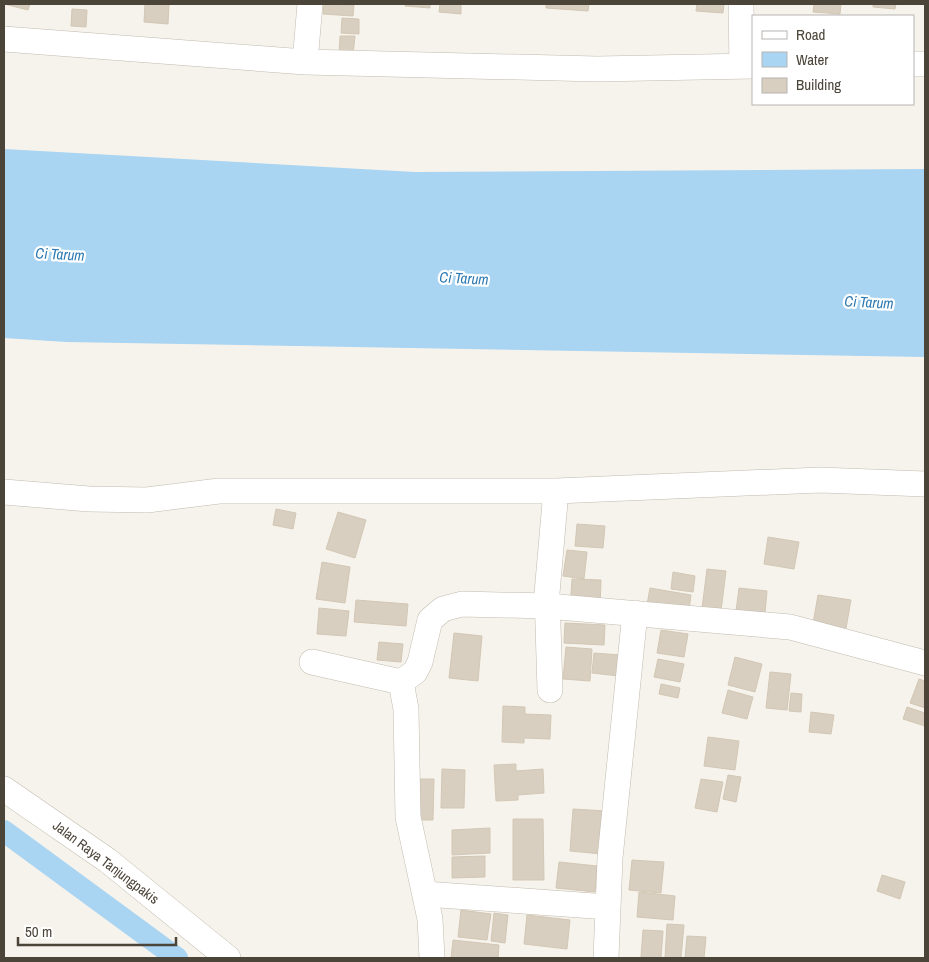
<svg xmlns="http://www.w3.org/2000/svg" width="929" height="962" font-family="'Archivo Narrow',sans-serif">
<rect width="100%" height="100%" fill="#f6f3ec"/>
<!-- water -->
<path fill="#a9d4f2" d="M 4,149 L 415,172 L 925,169 L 925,357 L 66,342 L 4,338 Z"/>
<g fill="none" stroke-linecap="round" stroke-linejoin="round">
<!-- canal -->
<path stroke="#a9d4f2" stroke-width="22" d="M 4,831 L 177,958"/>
</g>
<!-- building -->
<path fill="#d8cfc1" stroke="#d3c7b4" d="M 4,4 L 30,4 L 28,10 Z
M 145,4 L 169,4 L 168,24 L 144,22 Z
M 324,4 L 354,5 L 353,16 L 323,14 Z
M 405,4 L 430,4 L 430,8 L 405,6 Z
M 440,4 L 461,4 L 461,14 L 439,12 Z
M 546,4 L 589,4 L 588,11 L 546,8 Z
M 697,4 L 724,4 L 723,13 L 696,11 Z
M 814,4 L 841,4 L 840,14 L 813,12 Z
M 873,4 L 896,4 L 895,9 L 873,7 Z
M 72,9 L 87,10 L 86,27 L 71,26 Z
M 342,18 L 359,19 L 359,34 L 341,33 Z
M 340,36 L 355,36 L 353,55 L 339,55 Z
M 276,509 L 296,513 L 293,529 L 273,525 Z
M 338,512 L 366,520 L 355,558 L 326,549 Z
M 577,524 L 605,526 L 603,548 L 575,546 Z
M 768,537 L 799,542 L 794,569 L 764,564 Z
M 567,550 L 587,552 L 584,579 L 563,576 Z
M 322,562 L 350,567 L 345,603 L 316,599 Z
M 707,569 L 726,571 L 721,611 L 702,608 Z
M 673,572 L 695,576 L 693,592 L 671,589 Z
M 572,579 L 601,580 L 600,608 L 570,607 Z
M 650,588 L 691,595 L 688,617 L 646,610 Z
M 739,588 L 767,591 L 765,613 L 736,611 Z
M 818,595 L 851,600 L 845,634 L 812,629 Z
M 356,600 L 408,604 L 406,626 L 354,622 Z
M 319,608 L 349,611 L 346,636 L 317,634 Z
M 565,623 L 605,625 L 604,645 L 564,643 Z
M 661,630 L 688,634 L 684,657 L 657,653 Z
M 454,633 L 482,636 L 478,681 L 449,678 Z
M 379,642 L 403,644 L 401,662 L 377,660 Z
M 566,647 L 592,649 L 590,681 L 563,679 Z
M 594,653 L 621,655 L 619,676 L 592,673 Z
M 735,657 L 762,664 L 755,692 L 728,685 Z
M 658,659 L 684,664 L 680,682 L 654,677 Z
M 770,672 L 791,674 L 787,710 L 766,708 Z
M 919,679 L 925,681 L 925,708 L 910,703 Z
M 661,684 L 680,688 L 678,698 L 659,694 Z
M 728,690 L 753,697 L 747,719 L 722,713 Z
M 791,693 L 802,694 L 801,712 L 789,711 Z
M 503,706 L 525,707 L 525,714 L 551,715 L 550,739 L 524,738 L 524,743 L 502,742 Z
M 907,707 L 925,713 L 925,726 L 903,719 Z
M 811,712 L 834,715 L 831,734 L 809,732 Z
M 708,737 L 739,741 L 735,770 L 704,766 Z
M 516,764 L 516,771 L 543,769 L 544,793 L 518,795 L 518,800 L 496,801 L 494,765 Z
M 442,769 L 465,770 L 464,808 L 441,808 Z
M 728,775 L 741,777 L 736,802 L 723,799 Z
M 411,779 L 434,779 L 433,820 L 411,820 Z
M 701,779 L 723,782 L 717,812 L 695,808 Z
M 573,809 L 606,811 L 602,854 L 570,851 Z
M 513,819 L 543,819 L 544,880 L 513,880 Z
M 490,828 L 490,853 L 452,855 L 452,830 Z
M 485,856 L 485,877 L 452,878 L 452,857 Z
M 632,860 L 664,862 L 661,893 L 629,890 Z
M 559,862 L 597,866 L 595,892 L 556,888 Z
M 882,875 L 905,882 L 900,899 L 877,891 Z
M 639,892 L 675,896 L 673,920 L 637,917 Z
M 461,910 L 491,914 L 487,940 L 458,937 Z
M 494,913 L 508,915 L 505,943 L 491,941 Z
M 527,915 L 570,920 L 567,949 L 524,944 Z
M 667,924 L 684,925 L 681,958 L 665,958 Z
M 643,930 L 663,931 L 661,958 L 641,957 Z
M 687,936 L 706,937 L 704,958 L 685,958 Z
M 453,940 L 499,945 L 498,958 L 451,958 Z"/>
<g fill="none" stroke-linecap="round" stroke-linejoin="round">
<!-- minor casing -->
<g stroke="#c2bbae" stroke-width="26">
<path id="minor" d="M 741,4 L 742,66
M 4,39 L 305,62 L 597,69 L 753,66
M 305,62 L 310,4
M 913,64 L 925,64
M 4,492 L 89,499 L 147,500 L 219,491 L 556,491 L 820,480 L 925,484
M 312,662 L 401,682 L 406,709 L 408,817 L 430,919 L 432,958
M 401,682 L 415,672 L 420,662 L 430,620 L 443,609 L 462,604 L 547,606 L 790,627 L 925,663
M 550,690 L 547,593 L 556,491
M 4,789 L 107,860 L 228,958
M 425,894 L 608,907
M 606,958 L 610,858 L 635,613"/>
</g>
<!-- minor -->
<use href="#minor" stroke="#fff" stroke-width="25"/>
</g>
<g text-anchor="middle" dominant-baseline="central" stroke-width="4.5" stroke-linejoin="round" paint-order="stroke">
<!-- street labels -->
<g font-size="14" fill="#4b4439" stroke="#fff">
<text transform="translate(106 862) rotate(37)">Jalan Raya Tanjungpakis</text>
</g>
<!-- water labels -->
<g font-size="15" font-style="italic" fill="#2e7ab2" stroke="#fff">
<text transform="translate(60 254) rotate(3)">Ci Tarum</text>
<text transform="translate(464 278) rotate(3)">Ci Tarum</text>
<text transform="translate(869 302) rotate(3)">Ci Tarum</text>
</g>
</g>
<!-- border -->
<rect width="929" height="962" fill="none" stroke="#4b4439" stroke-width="10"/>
<!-- legend -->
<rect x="752" y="15" width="162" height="90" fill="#ffffff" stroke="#b7b4b0"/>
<rect x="762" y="31" width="25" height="8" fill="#ffffff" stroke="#b7b4b0"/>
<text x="796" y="40" font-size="15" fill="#4b4439">Road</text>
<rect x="762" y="52" width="25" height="15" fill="#a9d4f2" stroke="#b7b4b0"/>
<text x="796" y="65" font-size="15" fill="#4b4439">Water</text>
<rect x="762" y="78" width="25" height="15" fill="#d8cfc1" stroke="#b7b4b0"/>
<text x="796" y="90" font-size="15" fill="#4b4439">Building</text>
<!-- scale -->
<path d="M18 937v8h158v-8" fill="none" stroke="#4b4439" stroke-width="2.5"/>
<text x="25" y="937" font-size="15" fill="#4b4439" stroke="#ffffff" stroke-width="4" paint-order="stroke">50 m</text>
</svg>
